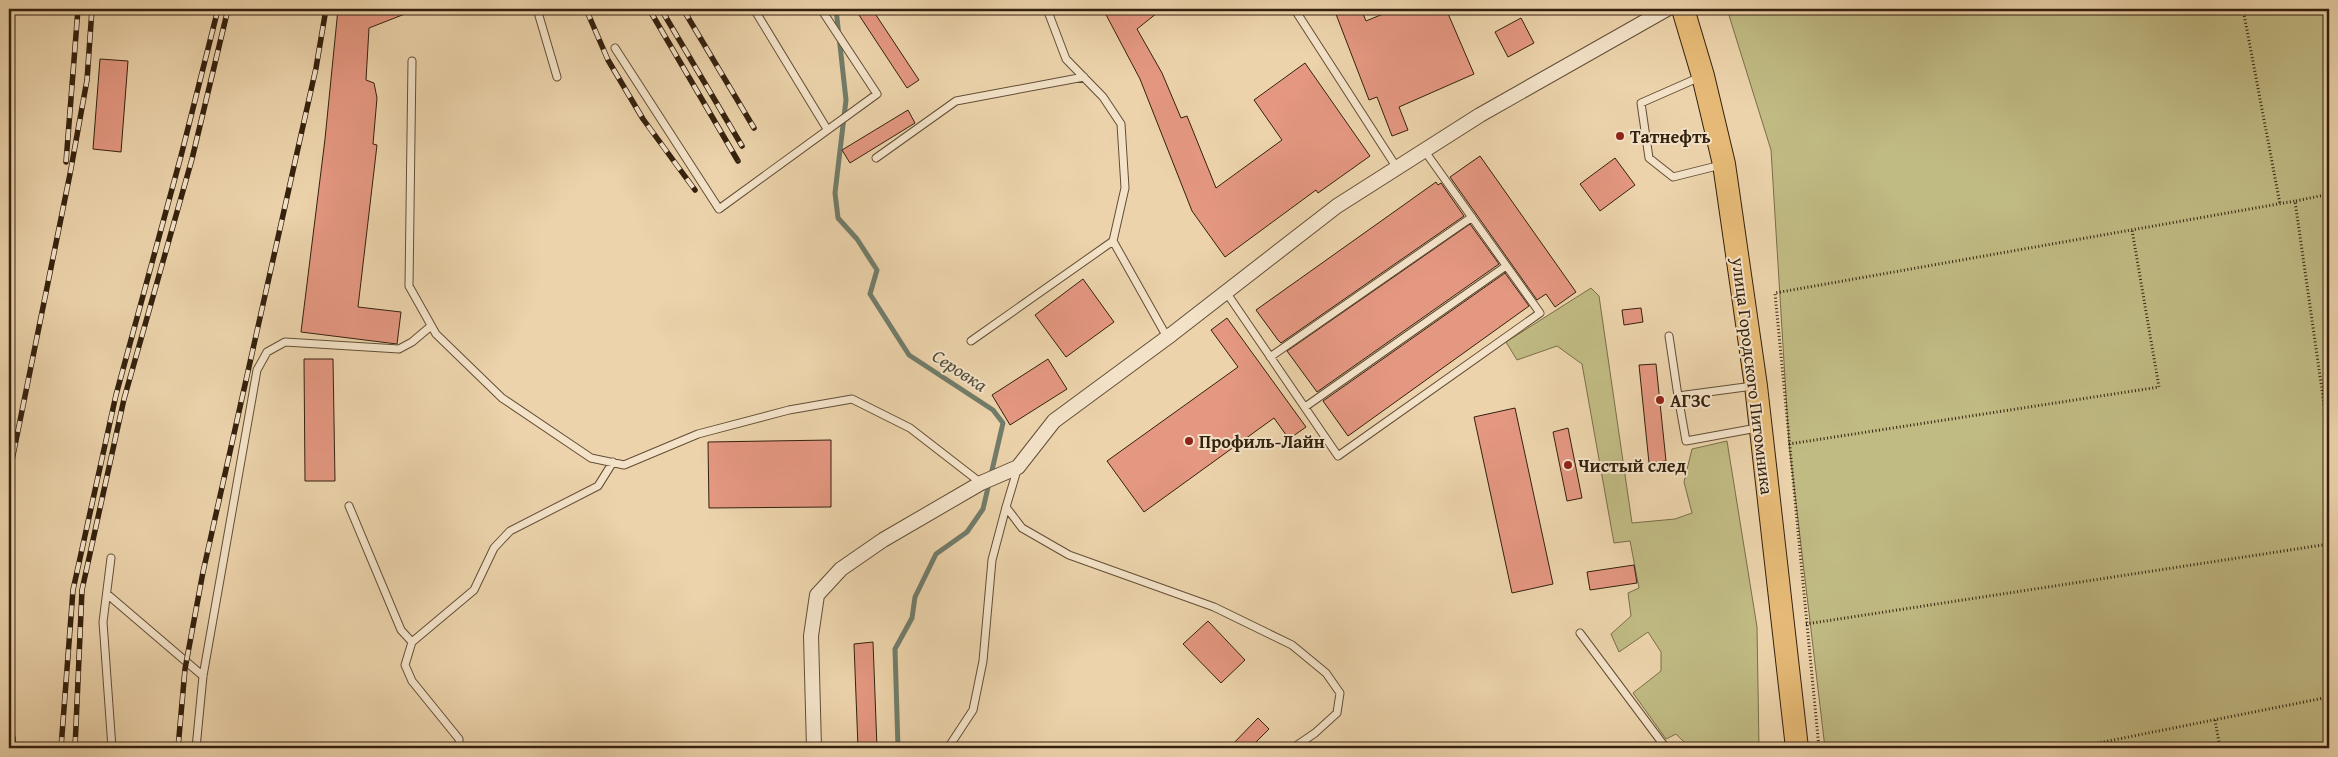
<svg xmlns="http://www.w3.org/2000/svg" width="2338" height="757" font-family="'Gentium Book Plus',serif">
<rect width="100%" height="100%" fill="#ecd3ab"/>
<filter id="stains"><feTurbulence type="fractalNoise" baseFrequency=".004" numOctaves="4"/><feColorMatrix values="0 0 0 0 .2 0 0 0 0 .09 0 0 0 0 .02 0 0 0 .5 -.17"/></filter>
<radialGradient id="worn" r=".72"><stop offset=".6" stop-color="#630" stop-opacity="0"/><stop offset="1" stop-color="#630" stop-opacity=".3"/></radialGradient>
<!-- green -->
<path fill="#c0ba83" stroke="#7a6e48" d="M 1727,9 L 2329,9 L 2329,748 L 1825,748 L 1789,444 L 1771,150 Z
M 1591,288 L 1599,296 L 1632,523 L 1675,519 L 1692,513 L 1684,482 L 1692,449 L 1727,441 L 1757,627 L 1759,748 L 1690,748 L 1676,734 L 1666,739 L 1633,693 L 1661,671 L 1661,652 L 1648,632 L 1619,652 L 1611,634 L 1631,616 L 1628,593 L 1639,588 L 1630,541 L 1614,543 L 1582,364 L 1557,346 L 1517,360 L 1506,342 Z"/>
<g fill="none" stroke-linecap="round" stroke-linejoin="round">
<!-- stream -->
<path stroke="#717c6a" stroke-width="5" d="M 836,9 L 846,100 L 835,193 L 838,218 L 857,239 L 877,270 L 870,294 L 909,355 L 993,410 L 1003,423 L 983,509 L 967,532 L 936,554 L 915,597 L 912,618 L 895,649 L 898,748"/>
</g>
<!-- building -->
<path fill="#e49781" stroke="#34210e" d="M 338,9 L 415,10 L 369,28 L 366,80 L 374,83 L 377,98 L 373,144 L 377,145 L 358,307 L 401,312 L 397,344 L 301,332 L 325,139 Z
M 855,9 L 872,9 L 919,80 L 907,88 Z
M 1103,9 L 1162,9 L 1137,29 L 1162,73 L 1181,118 L 1187,116 L 1216,188 L 1282,140 L 1254,100 L 1305,63 L 1370,156 L 1318,193 L 1316,190 L 1225,257 L 1192,211 L 1140,79 Z
M 1334,9 L 1361,9 L 1366,21 L 1395,9 L 1446,9 L 1474,74 L 1399,107 L 1408,130 L 1392,136 L 1377,97 L 1369,100 Z
M 1521,18 L 1534,43 L 1508,57 L 1495,32 Z
M 100,59 L 128,61 L 121,152 L 93,149 Z
M 908,110 L 915,123 L 850,163 L 842,150 Z
M 1480,156 L 1576,292 L 1555,307 L 1546,294 L 1537,300 L 1450,177 Z
M 1615,158 L 1635,185 L 1600,211 L 1580,184 Z
M 1436,182 L 1438,185 L 1441,183 L 1464,216 L 1281,343 L 1278,340 L 1256,310 Z
M 1470,224 L 1499,264 L 1317,392 L 1287,351 Z
M 1505,273 L 1529,306 L 1348,436 L 1323,401 Z
M 1083,279 L 1114,322 L 1066,357 L 1035,315 Z
M 1641,308 L 1643,322 L 1624,325 L 1622,310 Z
M 1227,318 L 1306,427 L 1289,439 L 1274,418 L 1144,512 L 1107,461 L 1238,367 L 1211,330 Z
M 304,359 L 333,359 L 335,481 L 305,481 Z
M 1048,359 L 1067,389 L 1010,425 L 992,395 Z
M 1656,364 L 1666,461 L 1649,463 L 1639,365 Z
M 1515,408 L 1553,584 L 1512,593 L 1474,417 Z
M 1568,428 L 1582,498 L 1567,501 L 1553,432 Z
M 831,440 L 831,507 L 709,508 L 708,442 Z
M 1634,565 L 1637,583 L 1590,590 L 1587,572 Z
M 1208,621 L 1245,660 L 1221,683 L 1183,644 Z
M 873,642 L 877,748 L 858,748 L 854,644 Z
M 1258,718 L 1269,729 L 1250,748 L 1229,748 Z"/>
<g fill="none" stroke-linecap="round" stroke-linejoin="round">
<!-- lane casing -->
<g stroke="#624e35" stroke-width="9">
<path id="lane" d="M 537,9 L 557,77
M 754,9 L 827,129
M 1297,13 L 1397,168
M 615,48 L 719,209 L 877,94 L 821,9
M 412,61 L 409,286 L 436,334 L 502,398 L 591,458 L 624,465 L 698,434 L 789,410 L 852,399 L 910,428 L 981,483
M 1700,77 L 1641,103 L 1649,158 L 1673,177 L 1721,165
M 876,158 L 956,101 L 1084,77
M 1113,241 L 1167,337
M 1226,292 L 1338,456 L 1540,313 L 1424,150
M 1669,336 L 1678,396
M 971,341 L 1113,241 L 1125,188 L 1121,124 L 1103,97 L 1066,59 L 1047,9
M 1270,357 L 1472,217
M 1753,386 L 1678,396 L 1686,441 L 1757,428
M 1305,407 L 1506,266
M 1018,467 L 1006,507 L 1022,528 L 1069,555 L 1214,607 L 1292,645 L 1326,673 L 1340,693 L 1337,713 L 1315,733 L 1293,748
M 349,506 L 401,630 L 412,642
M 111,558 L 103,622 L 112,748
M 107,594 L 203,676
M 1580,633 L 1666,748
M 196,748 L 203,676 L 257,370 L 267,352 L 285,342 L 399,349 L 412,342 L 431,326
M 459,748 L 459,739 L 412,681 L 405,665 L 412,642 L 474,590 L 494,548 L 510,531 L 598,486 L 613,462
M 948,748 L 973,710 L 983,661 L 992,560 L 1006,507"/>
</g>
<!-- street casing -->
<g stroke="#624e35" stroke-width="16">
<path id="street" d="M 814,748 L 811,636 L 817,595 L 841,569 L 883,540 L 981,483 L 1018,467 L 1054,421 L 1172,334 L 1337,206 L 1480,115 L 1667,9"/>
</g>
<!-- primary casing -->
<g stroke="#34210e" stroke-width="24">
<path id="primary" d="M 1683,9 L 1703,76 L 1724,164 L 1756,386 L 1797,748"/>
</g>
<!-- path -->
<path stroke="#34210e" stroke-width="3" stroke-dasharray="1 2.5" stroke-linecap="butt" d="M 2243,9 L 2280,204
M 2296,201 L 2329,194
M 1789,444 L 2159,387 L 2132,230
M 1806,624 L 2329,544
M 2215,720 L 2220,748
M 1819,748 L 1775,293 L 2295,201 L 2329,439
M 2073,748 L 2329,697"/>
<!-- lane -->
<use href="#lane" stroke="#f3e2c8" stroke-width="7"/>
<!-- street -->
<use href="#street" stroke="#f3e2c8" stroke-width="14"/>
<!-- primary -->
<use href="#primary" stroke="#e6ba76" stroke-width="22"/>
<!-- rail casing -->
<g stroke="#34210e" stroke-width="5.5">
<path id="rail" d="M 586,9 L 608,60 L 643,119 L 695,190
M 649,9 L 738,161
M 661,9 L 742,146
M 683,9 L 754,128
M 66,162 L 78,9
M 9,475 L 70,174 L 87,80 L 92,9
M 9,715 L 14,745
M 61,748 L 73,590 L 116,395 L 181,156 L 218,9
M 75,748 L 82,590 L 124,399 L 192,159 L 228,9
M 178,748 L 185,669 L 203,572 L 316,68 L 326,9"/>
</g>
<!-- rail -->
<use href="#rail" stroke="#f3e2c8" stroke-width="4" stroke-dasharray="11" stroke-linecap="butt"/>
</g>
<!-- markers -->
<g fill="#8f2418" stroke="#f3e2c8" stroke-width="2">
<circle cx="1620" cy="136" r="5"/>
<circle cx="1660" cy="400" r="5"/>
<circle cx="1189" cy="441" r="5"/>
<circle cx="1568" cy="465" r="5"/>
</g>
<g text-anchor="middle" dominant-baseline="central" stroke-width="4" stroke-linejoin="round" paint-order="stroke">
<!-- poi labels -->
<g font-size="18" font-weight="bold" fill="#34210e" stroke="#f3e2c8" text-anchor="start">
<text x="1630" y="136">Татнефть</text>
<text x="1670" y="400">АГЗС</text>
<text x="1199" y="441">Профиль-Лайн</text>
<text x="1578" y="465">Чистый след</text>
</g>
<!-- street labels -->
<g font-size="18" fill="#34210e" stroke="#f3e2c8">
<text transform="translate(1753 376) rotate(83)">улица Городского Питомника</text>
</g>
<!-- water labels -->
<g font-size="19" font-style="italic" fill="#524e3c" stroke="#f3e2c8">
<text transform="translate(960 370) rotate(33)">Серовка</text>
</g>
</g>
<!-- margin -->
<rect width="2338" height="757" fill="none" stroke="#ecd3ab" stroke-width="30"/>
<rect x="10" y="10" width="2318" height="737" fill="none" stroke="#34210e" stroke-width="2.5"/>
<rect x="15" y="15" width="2308" height="727" fill="none" stroke="#34210e"/>
<rect width="100%" height="100%" filter="url(#stains)"/>
<rect width="100%" height="100%" fill="url(#worn)"/>
</svg>
